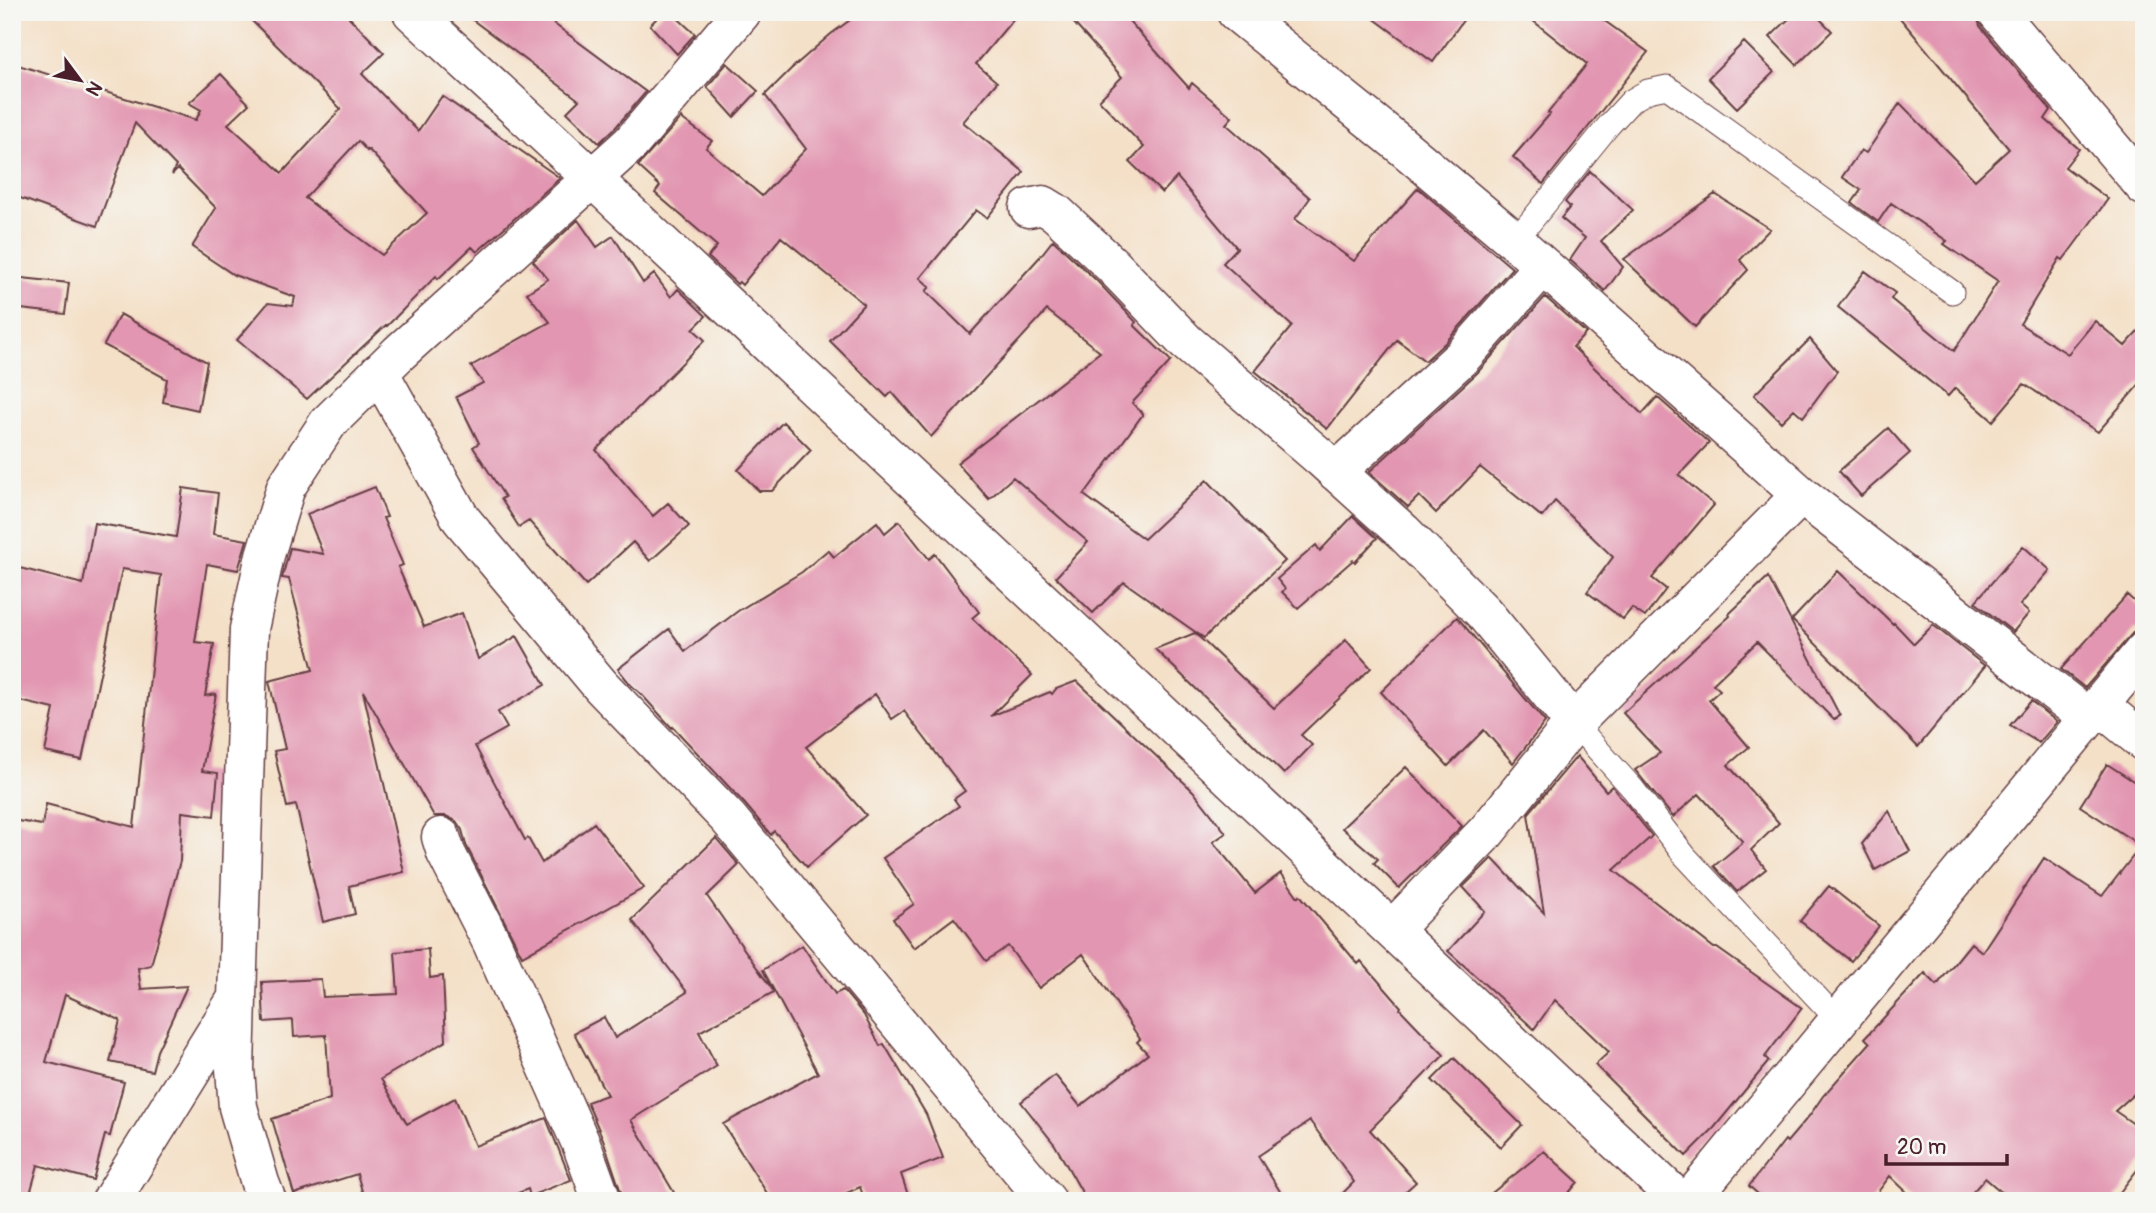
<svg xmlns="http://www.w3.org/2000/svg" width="2156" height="1213" font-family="Pangolin,sans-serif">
<rect width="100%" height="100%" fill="#f6f6f2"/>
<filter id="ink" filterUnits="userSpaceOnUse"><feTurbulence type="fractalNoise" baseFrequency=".0143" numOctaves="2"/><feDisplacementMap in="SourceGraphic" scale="14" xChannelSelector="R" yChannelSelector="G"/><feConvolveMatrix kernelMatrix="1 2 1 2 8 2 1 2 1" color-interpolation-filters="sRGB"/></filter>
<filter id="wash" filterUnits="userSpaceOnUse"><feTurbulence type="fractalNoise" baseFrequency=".00686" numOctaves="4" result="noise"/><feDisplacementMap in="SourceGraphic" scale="28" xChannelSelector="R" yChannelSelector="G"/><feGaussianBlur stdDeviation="1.57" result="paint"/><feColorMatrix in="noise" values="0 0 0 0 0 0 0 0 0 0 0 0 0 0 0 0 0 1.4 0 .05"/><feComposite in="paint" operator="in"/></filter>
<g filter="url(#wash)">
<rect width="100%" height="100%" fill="#f4e0c7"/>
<g id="blocks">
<!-- building -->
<path fill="#e296b1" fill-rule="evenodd" d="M 243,12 L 344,12 L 384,53 L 362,74 L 418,131 L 442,96 L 560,178 L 477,252 L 472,247 L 438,279 L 436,276 L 387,326 L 386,325 L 307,399 L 237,340 L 268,303 L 293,306 L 295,297 L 234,275 L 192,247 L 216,208 L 178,169 L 172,175 L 176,166 L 135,123 L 97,226 L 12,195 L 12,63 L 196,120 L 201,110 L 189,103 L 221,74 L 249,104 L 228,124 L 282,173 L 341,109 ZM 358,141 L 367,151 L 369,150 L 427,213 L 382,255 L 305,198 Z
M 462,12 L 538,12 L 646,92 L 615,128 L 599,143 L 567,112 L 579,100 Z
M 663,12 L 671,12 L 695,34 L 677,54 L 650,25 Z
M 861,12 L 1019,12 L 976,64 L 997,82 L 963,122 L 1024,172 L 987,218 L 976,210 L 920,278 L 930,287 L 926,291 L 970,334 L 1038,259 L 1053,240 L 1097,281 L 1136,322 L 1134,325 L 1171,361 L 1132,403 L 1143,414 L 1084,495 L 1144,539 L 1207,480 L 1285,561 L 1204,638 L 1124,582 L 1093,613 L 1056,577 L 1088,542 L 1013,477 L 989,499 L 957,463 L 1100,352 L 1047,310 L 931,437 L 892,392 L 887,397 L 830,341 L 864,304 L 781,237 L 742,285 L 739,282 L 737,284 L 708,257 L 717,246 L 655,193 L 660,186 L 638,166 L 681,118 L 712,141 L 706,148 L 762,196 L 806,149 L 765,95 L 791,69 L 831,34 Z
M 1064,12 L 1121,12 L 1189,88 L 1192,83 L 1232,117 L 1226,124 L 1310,198 L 1295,219 L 1354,261 L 1418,188 L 1512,268 L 1446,342 L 1425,361 L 1397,340 L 1327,429 L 1255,371 L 1292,326 L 1223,263 L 1237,248 L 1177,177 L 1162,193 L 1130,162 L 1144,147 L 1099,100 L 1122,77 Z
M 1365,12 L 1469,12 L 1433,62 Z
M 1522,12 L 1592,12 L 1648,52 L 1543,184 L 1513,157 L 1550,114 L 1548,113 L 1587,64 Z
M 1796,12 L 1813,12 L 1832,31 L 1797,65 L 1770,37 Z
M 1895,12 L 1976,12 L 1980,26 L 2051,110 L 2045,119 L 2079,149 L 2065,167 L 2108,199 L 2063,260 L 2060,258 L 2020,324 L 2068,354 L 2095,321 L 2125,346 L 2144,325 L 2144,379 L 2098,432 L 2024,384 L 1993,421 L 1955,388 L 1948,396 L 1838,307 L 1865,271 L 1895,293 L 1891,299 L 1954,351 L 1998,281 L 1944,244 L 1947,241 L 1891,203 L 1878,222 L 1852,203 L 1861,190 L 1842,177 L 1861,150 L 1866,153 L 1900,103 L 1975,180 L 2009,149 Z
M 1744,42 L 1774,72 L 1737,108 L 1708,78 Z
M 727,63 L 758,91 L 734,117 L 707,87 Z
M 1590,171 L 1633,210 L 1601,241 L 1623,267 L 1605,291 L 1570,260 L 1585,238 L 1561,218 L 1570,207 L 1565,202 Z
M 1715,194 L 1770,229 L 1740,260 L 1748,270 L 1695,327 L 1624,259 Z
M 578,220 L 597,247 L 613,236 L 643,283 L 654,274 L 671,297 L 678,289 L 706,316 L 693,329 L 705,340 L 596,450 L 653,516 L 668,503 L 689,526 L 650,561 L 633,542 L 586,585 L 529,521 L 519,527 L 501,499 L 505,497 L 473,447 L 479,443 L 456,397 L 483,383 L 471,366 L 550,322 L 527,293 L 548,279 L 533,261 Z
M 12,277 L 69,283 L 65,314 L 12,308 Z
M 1545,297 L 1586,333 L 1573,347 L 1642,414 L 1657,397 L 1709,443 L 1679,475 L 1714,505 L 1652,578 L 1666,589 L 1645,617 L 1632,608 L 1623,619 L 1587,592 L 1613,557 L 1555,501 L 1542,517 L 1480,467 L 1436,513 L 1419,496 L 1408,507 L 1369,472 L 1477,373 Z
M 120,314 L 207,362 L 198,410 L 163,402 L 167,379 L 104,345 Z
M 1810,339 L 1837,371 L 1803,417 L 1794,409 L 1781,422 L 1754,395 Z
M 783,422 L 811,450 L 772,491 L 759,491 L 738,470 Z
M 1888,428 L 1910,453 L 1861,496 L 1839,471 Z
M 375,487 L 387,517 L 383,518 L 403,565 L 398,567 L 424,627 L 462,613 L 478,659 L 517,636 L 545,685 L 498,712 L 507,728 L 475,746 L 525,840 L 528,838 L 542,863 L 594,823 L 644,888 L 522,956 L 466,845 L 462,830 L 456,821 L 446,816 L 434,816 L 363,691 L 404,872 L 349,886 L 355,914 L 323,922 L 296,805 L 287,807 L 274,751 L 285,749 L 269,681 L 313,670 L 289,579 L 282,578 L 290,548 L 323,554 L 307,514 Z
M 183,488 L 218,493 L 213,534 L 247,540 L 238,570 L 207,564 L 195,642 L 214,644 L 205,696 L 216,694 L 202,771 L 218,773 L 214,816 L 182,812 L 180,861 L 151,965 L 138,968 L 141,989 L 187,986 L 157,1051 L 152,1071 L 110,1062 L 120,1020 L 65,995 L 46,1062 L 124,1082 L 110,1136 L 105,1135 L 93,1180 L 38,1165 L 28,1201 L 12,1201 L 12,820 L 42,825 L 46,804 L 134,827 L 161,575 L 122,569 L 82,760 L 45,752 L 54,709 L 12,699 L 12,566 L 83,584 L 94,523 L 176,537 Z
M 1353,516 L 1377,538 L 1355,562 L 1353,560 L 1298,608 L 1282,592 L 1285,589 L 1277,579 L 1316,545 L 1320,551 Z
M 899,521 L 929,559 L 935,554 L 979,612 L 972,618 L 1032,675 L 991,716 L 1050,692 L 1052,694 L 1056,689 L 1077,681 L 1193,791 L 1226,833 L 1213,842 L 1255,893 L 1281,873 L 1298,897 L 1300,895 L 1358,964 L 1361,961 L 1401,1007 L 1400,1009 L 1444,1055 L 1370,1130 L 1416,1182 L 1395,1201 L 1335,1201 L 1354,1182 L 1310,1121 L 1258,1156 L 1286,1201 L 1087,1201 L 1055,1145 L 1021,1102 L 1055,1075 L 1080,1106 L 1148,1054 L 1137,1042 L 1140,1039 L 1083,954 L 1039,988 L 1008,946 L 986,961 L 954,918 L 914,948 L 893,919 L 914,904 L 883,858 L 959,806 L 954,799 L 965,791 L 904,711 L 892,719 L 875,694 L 806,747 L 866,815 L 807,867 L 774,831 L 771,835 L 744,803 L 673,727 L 672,728 L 642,695 L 631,685 L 618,669 L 669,629 L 685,651 L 738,611 L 802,572 L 828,550 L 834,557 L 877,522 L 885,533 Z
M 2023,546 L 2050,570 L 2020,605 L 2029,613 L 2013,632 L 1975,602 Z
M 1838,571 L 1893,624 L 1894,623 L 1914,644 L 1933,625 L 1985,666 L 1918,747 L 1792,620 Z
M 1768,577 L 1840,716 L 1834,720 L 1757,642 L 1713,684 L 1720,690 L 1709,700 L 1749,747 L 1728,765 L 1779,823 L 1751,850 L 1766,869 L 1737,892 L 1714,866 L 1743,842 L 1699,794 L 1673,817 L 1635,770 L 1660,753 L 1623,713 L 1730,616 L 1729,614 Z
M 2127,595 L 2144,610 L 2144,620 L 2085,688 L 2061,669 Z
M 1457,617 L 1545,722 L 1513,763 L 1484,730 L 1448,766 L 1381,692 Z
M 1195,633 L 1274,708 L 1346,640 L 1371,668 L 1301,735 L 1312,745 L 1284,774 L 1155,649 Z
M 2031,701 L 2057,722 L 2039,743 L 2010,725 Z
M 1577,756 L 1606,791 L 1612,786 L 1652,836 L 1614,870 L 1714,948 L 1717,948 L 1802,1008 L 1765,1057 L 1769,1061 L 1714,1128 L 1686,1156 L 1595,1065 L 1609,1052 L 1555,1000 L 1534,1029 L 1448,951 L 1485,911 L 1463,887 L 1492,858 L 1544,913 L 1528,814 Z
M 2107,764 L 2144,788 L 2144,1085 L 2115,1111 L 2144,1131 L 2144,1161 L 2113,1201 L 2012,1201 L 1985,1178 L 1965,1201 L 1916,1201 L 1890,1176 L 1871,1201 L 1766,1201 L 1749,1186 L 1785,1140 L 1787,1142 L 1810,1115 L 1823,1096 L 1870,1043 L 1865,1038 L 1925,973 L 1937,985 L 1971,943 L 1982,952 L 2044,858 L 2102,896 L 2141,846 L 2080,806 Z
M 1406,767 L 1462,826 L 1399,888 L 1374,863 L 1378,859 L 1342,828 Z
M 1889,811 L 1910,851 L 1875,870 L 1862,844 Z
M 716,838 L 739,865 L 707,896 L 774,992 L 699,1032 L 717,1066 L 631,1120 L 679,1201 L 624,1201 L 603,1139 L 587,1102 L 607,1095 L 574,1033 L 604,1017 L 615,1038 L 687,992 L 632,920 Z
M 1829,886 L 1879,926 L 1851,961 L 1800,921 Z
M 802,945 L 835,994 L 843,990 L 864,1015 L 880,1046 L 884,1044 L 926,1114 L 943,1158 L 901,1174 L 910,1201 L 865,1201 L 860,1187 L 829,1201 L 772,1201 L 723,1124 L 818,1073 L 763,970 Z
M 428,949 L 430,978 L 443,976 L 446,1041 L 381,1079 L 407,1124 L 455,1098 L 475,1146 L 546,1118 L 571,1180 L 530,1196 L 528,1189 L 497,1201 L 365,1201 L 357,1174 L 294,1194 L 272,1119 L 330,1099 L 326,1035 L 294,1037 L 293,1020 L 264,1022 L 262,982 L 321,979 L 323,997 L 398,994 L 395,952 Z
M 1454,1058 L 1522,1125 L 1501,1147 L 1432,1080 Z
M 1544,1151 L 1578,1182 L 1562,1201 L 1482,1201 Z"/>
</g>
</g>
<g filter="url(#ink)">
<use href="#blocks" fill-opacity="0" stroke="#643c42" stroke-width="2"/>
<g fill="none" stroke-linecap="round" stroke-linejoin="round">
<!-- lane casing -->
<g stroke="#643c42" stroke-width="25">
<path id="lane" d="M 1515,241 L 1609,125 L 1631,101 L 1648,91 L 1667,87 L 1952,292
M 1574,723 L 1633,789 L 1685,856 L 1838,1020"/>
</g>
<!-- street casing -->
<g stroke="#643c42" stroke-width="41">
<path id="street" d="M 412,12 L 592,178 L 1680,1201
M 1236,12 L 1396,141 L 1515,241 L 1801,495 L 2087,717
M 1997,12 L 2144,186
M 1029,208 L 1043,205 L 1056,213 L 1112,265 L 1186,342 L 1321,458 L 1403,532 L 1484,613 L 1574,723
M 379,372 L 461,519 L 601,686 L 728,818 L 1047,1201
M 1336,472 L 1462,357 L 1543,266
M 2099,705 L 2144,742
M 441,837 L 446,853 L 492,943 L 582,1146 L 602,1201
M 1392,930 L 1487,831 L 1574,723 L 1801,495
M 237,998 L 235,1069 L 238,1107 L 260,1183 L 267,1201
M 111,1201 L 237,998 L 249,629 L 265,555 L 286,487 L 328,423 L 399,353 L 631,143 L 742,12
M 1689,1201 L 2144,651"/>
</g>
<!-- lane -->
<use href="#lane" stroke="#fff" stroke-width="23"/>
<!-- street -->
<use href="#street" stroke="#fff" stroke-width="38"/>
</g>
</g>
<!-- margin -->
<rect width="2156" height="1213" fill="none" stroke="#f6f6f2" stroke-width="42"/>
<!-- north arrow -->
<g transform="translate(80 80) rotate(122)" stroke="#f6f6f2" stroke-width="5" paint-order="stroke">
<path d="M0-5L12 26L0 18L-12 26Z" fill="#4a1f2b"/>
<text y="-10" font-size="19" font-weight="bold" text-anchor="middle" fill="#4a1f2b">N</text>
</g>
<!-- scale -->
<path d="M1886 1154v10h121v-10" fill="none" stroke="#4a1f2b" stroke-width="3.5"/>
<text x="1897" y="1154" font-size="21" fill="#4a1f2b" stroke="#f6f6f2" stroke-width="5" paint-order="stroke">20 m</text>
</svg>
